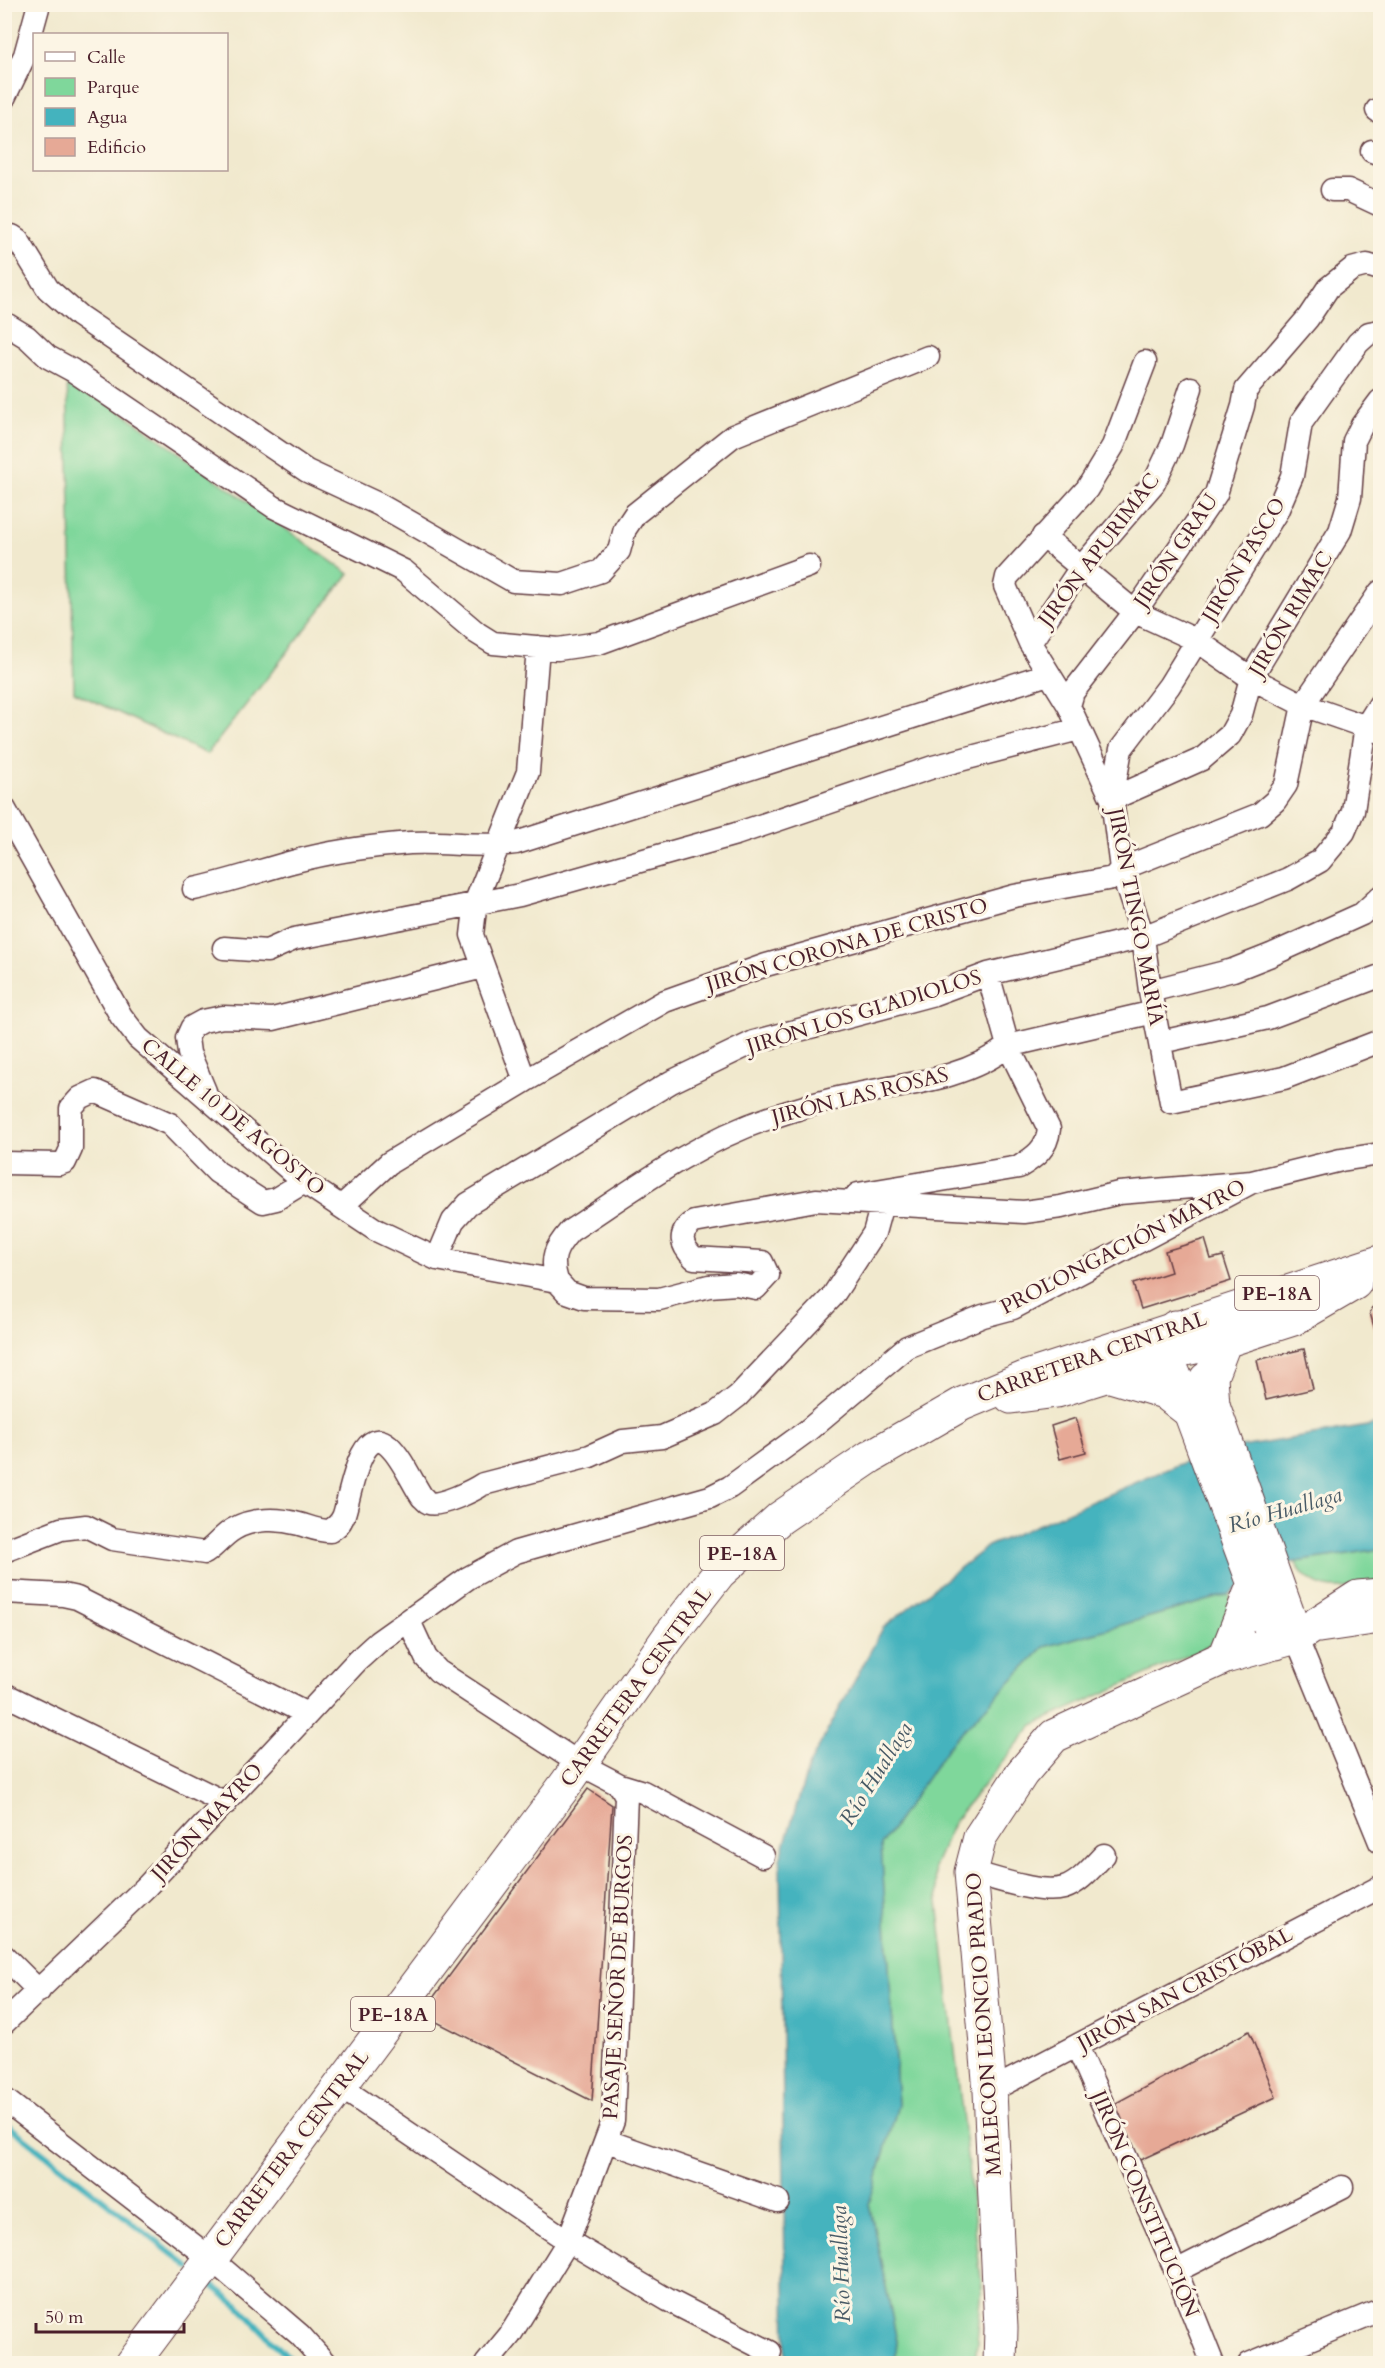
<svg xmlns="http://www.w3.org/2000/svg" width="1385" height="2368" font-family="Cardo,serif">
<rect width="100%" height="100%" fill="#fcf5e5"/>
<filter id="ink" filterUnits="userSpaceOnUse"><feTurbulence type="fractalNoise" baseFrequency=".0167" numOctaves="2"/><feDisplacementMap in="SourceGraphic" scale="12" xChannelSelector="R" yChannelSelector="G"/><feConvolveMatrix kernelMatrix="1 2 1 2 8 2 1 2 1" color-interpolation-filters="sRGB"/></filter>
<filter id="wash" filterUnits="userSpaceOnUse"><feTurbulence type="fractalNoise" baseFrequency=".008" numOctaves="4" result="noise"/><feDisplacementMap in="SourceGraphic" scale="24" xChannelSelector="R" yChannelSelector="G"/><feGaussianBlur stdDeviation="1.35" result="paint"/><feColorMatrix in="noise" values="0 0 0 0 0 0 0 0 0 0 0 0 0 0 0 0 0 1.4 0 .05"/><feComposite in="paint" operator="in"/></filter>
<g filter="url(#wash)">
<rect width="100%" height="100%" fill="#f1e9ce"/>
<!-- green -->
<path fill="#7fd79b" stroke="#647b63" stroke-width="1.5" d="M 67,373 L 349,574 L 207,754 L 74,692 Z
M 1380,1549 L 1380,1581 C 1346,1589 1315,1598 1295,1562 Z
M 1230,1594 C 1232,1619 1223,1630 1207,1647 L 1033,1725 L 954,1821 L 934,1867 L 982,2288 L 975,2363 L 895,2363 L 897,2341 L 869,2204 L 898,2105 L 881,1845 L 950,1744 L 1044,1647 Z"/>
<!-- water -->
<path fill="#44b3be" stroke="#476974" stroke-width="1.5" d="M 1380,1424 L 1380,1549 L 1270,1566 L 1230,1594 L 1044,1647 L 950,1744 L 881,1845 L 898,2105 L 869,2204 L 897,2341 L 895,2363 L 786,2363 L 780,1859 L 809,1765 L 883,1628 L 988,1546 L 1205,1453 Z"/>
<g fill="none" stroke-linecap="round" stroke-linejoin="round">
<!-- stream -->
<path stroke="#44b3be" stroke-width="6" d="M 4,2122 L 190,2268
M 205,2280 L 239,2306 L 294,2364"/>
</g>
<g id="blocks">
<!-- building -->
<path fill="#e6a996" d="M 1205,1239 L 1211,1259 L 1223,1256 L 1231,1281 L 1141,1309 L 1133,1284 L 1171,1272 L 1165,1251 Z
M 1380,1304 L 1380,1347 L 1370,1313 L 1373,1307 Z
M 1304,1349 L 1313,1389 L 1266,1400 L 1257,1360 Z
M 1076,1418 L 1086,1452 L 1060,1459 L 1051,1426 Z
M 588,1789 L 612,1805 L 592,2101 L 421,2014 Z
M 1249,2031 L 1276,2097 L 1138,2161 L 1114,2104 Z"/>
</g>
</g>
<g filter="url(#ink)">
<use href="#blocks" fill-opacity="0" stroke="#633d43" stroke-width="1.5"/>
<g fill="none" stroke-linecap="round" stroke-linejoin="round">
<!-- street casing -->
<g stroke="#633d43" stroke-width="25">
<path id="street" d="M 4,98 L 25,55 L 39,4
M 1377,110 L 1380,112
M 1372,151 L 1380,154
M 1332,190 L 1348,190 L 1380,205
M 4,239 L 12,236 L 18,240 L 48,289 L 79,316 L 307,471 L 378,504 L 513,581 L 562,584 L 601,571 L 619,551 L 625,529 L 635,514 L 733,436 L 928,357
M 4,323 L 27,337 L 48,357 L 72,370 L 274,507 L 404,571 L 477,633 L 493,643 L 558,649 L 599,643 L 809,566
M 1145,362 L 1113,446 L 1087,489 L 1007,577 L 1005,586 L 1030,643 L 1069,706 L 1112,799 L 1121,869 L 1143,937 L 1150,991 L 1171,1102 L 1284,1078 L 1380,1041
M 1043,536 L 1135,612 L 1196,640 L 1251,678 L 1303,705 L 1378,731
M 1030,643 L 1080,569 L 1154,483 L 1172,445 L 1191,388
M 1069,706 L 1073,692 L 1135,612 L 1216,494 L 1243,406 L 1246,390 L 1308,318 L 1328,288 L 1352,269 L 1367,265 L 1380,269
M 1112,799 L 1121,749 L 1169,686 L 1277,511 L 1292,476 L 1301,423 L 1358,343 L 1369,333 L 1380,331
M 1112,799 L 1202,759 L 1230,735 L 1241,715 L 1251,678 L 1340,531 L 1350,498 L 1354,441 L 1362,425 L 1380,401
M 4,808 L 121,1016 L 138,1038 L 304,1182 L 376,1230 L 437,1259 L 557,1281 L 567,1292 L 584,1298 L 659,1299 L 709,1286 L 736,1284 L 756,1288 L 768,1275 L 762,1262 L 694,1258 C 681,1245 677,1234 694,1222 L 816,1200 L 1024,1212 L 1061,1207 L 1119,1193 L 1252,1182
M 194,889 C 227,882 259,871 292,862 C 329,852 371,846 410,843 C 445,841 481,848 516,843 L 1048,674
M 224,948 L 267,951 L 294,939 L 520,895 L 736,834 L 933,767 L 1079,729
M 1150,991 L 1233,970 L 1271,955 L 1362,914 L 1380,897
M 1161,1042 L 1268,1018 L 1380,976
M 525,1081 L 472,935 L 476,901 L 528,772 L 538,647
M 205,1091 L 189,1053 L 187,1038 L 192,1027 L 203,1021 L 223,1017 L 273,1019 L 483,967
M 4,1163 L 59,1164 L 65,1162 L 71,1149 L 71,1108 L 80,1098 L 95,1091 L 170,1124 L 217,1172 L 263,1202 L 276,1199 L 304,1182
M 858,1194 L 1019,1167 C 1035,1157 1047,1149 1049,1129 L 1008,1046 L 988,974
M 342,1206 L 389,1163 L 525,1081 L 665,1001 L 766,965 L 1014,896 L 1113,878 L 1121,869 L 1260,814 L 1275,801 L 1286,785 L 1303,705 L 1380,592
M 437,1259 L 453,1221 L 468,1204 L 671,1082 L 754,1042 L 934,994 L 988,974 L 1143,937 L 1288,879 L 1320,861 L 1344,832 L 1353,811 L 1366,726 L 1380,704
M 557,1281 C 550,1258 555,1248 570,1231 C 634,1189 695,1143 769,1118 C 794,1110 821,1101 848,1096 C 901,1084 964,1081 1008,1046 L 1154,1012
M 4,1551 L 61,1529 L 86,1526 L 112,1539 L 205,1553 C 216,1546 223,1535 234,1529 C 253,1518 278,1518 299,1524 C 310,1527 318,1531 330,1531 C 336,1527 340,1524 343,1517 C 349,1506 359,1419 389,1446 C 402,1458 412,1482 422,1497 C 425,1499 426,1502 429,1503 C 440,1507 474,1490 483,1484 L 590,1456 L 623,1441 L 662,1437 L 715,1414 L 738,1396 L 832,1297 L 874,1233 L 882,1204
M 4,1592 L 63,1595 L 77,1598 L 307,1714
M 409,1621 L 426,1658 L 438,1671 L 580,1764 L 620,1785 L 626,1796 L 613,2121 L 568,2241 L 510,2335 L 486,2364
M 1296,1637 L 1380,1842
M 4,1694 L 226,1803
M 620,1785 L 643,1792 L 763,1856
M 971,1872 C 995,1878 1041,1895 1064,1888 C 1080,1883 1093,1866 1104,1855
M 4,1956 L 39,1991
M 4,2023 L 147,1886 L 357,1661 L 378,1642 L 468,1578 L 516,1552 L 710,1497 L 730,1487 L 807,1431 L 907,1347 L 983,1316 L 1013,1308 L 1252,1182 L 1341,1160 L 1380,1154
M 1077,2046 L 1176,2271 L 1213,2364
M 339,2086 L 568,2241 L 668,2300 L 770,2352
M 990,2091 L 1380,1887
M 4,2099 L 210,2258 L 300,2335 L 326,2364
M 607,2141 L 778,2201
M 1176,2271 L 1342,2187
M 1249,2364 L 1380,2310"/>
</g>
<!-- primary casing -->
<g stroke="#633d43" stroke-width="35">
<path id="primary" d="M 1175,1327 L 1165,1353 L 1190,1412 L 1276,1643
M 1206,1379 L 1213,1405 L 1296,1637
M 1319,1626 L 1380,1617
M 1225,1657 L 1253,1586
M 1000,2364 L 1001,2328 L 990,2091 L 971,1872 L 980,1837 L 1022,1773 L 1054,1736 L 1225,1657 L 1296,1637 L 1358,1597 L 1380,1595"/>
</g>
<!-- highway casing -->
<g stroke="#633d43" stroke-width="35">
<path id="highway" d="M 1107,1375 L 1164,1392 L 1190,1412
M 1011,1397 L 1057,1391 L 1118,1372 L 1165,1353 L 1225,1341 L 1293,1319 L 1355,1283
M 1213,1405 L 1211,1377 L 1225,1341
M 132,2364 L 566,1784 L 668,1638 L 719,1573 L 780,1518 L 870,1457 L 962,1404 L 1027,1377 L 1380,1262"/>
</g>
<!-- street -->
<use href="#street" stroke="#fff" stroke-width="22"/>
<!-- primary -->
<use href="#primary" stroke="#fff" stroke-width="33"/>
<!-- highway -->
<use href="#highway" stroke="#fff" stroke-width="33"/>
</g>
</g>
<g text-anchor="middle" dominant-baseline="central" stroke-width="6" stroke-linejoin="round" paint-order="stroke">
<!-- shield labels -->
<g fill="#fcf5e5" stroke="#7f5f63" stroke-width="1.5">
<rect x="1235" y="1276" width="84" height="34" rx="4.5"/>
<rect x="700" y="1536" width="84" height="34" rx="4.5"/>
<rect x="351" y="1997" width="84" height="34" rx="4.5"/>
</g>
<g font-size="20" font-weight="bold" fill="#4a1f2b">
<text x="1277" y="1293">PE-18A</text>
<text x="742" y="1553">PE-18A</text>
<text x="393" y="2014">PE-18A</text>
</g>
<!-- street labels -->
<g font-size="21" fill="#4a1f2b" stroke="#fcf5e5">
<text transform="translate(1099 550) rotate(-53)">JIRÓN APURIMAC</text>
<text transform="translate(1176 551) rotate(-56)">JIRÓN GRAU</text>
<text transform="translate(1244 560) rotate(-59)">JIRÓN PASCO</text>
<text transform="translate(1291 614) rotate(-59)">JIRÓN RIMAC</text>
<text transform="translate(1136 917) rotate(79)">JIRÓN TINGO MARÍA</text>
<text transform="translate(847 945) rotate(-16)">JIRÓN CORONA DE CRISTO</text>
<text transform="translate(864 1012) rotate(-17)">JIRÓN LOS GLADIOLOS</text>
<text transform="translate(860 1096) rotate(-14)">JIRÓN LAS ROSAS</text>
<text transform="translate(233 1117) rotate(40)">CALLE 10 DE AGOSTO</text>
<text transform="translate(1123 1247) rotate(-27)">PROLONGACIÓN MAYRO</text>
<text transform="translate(1092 1357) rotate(-19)">CARRETERA CENTRAL</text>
<text transform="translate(636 1687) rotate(-54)">CARRETERA CENTRAL</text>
<text transform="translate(207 1822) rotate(-47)">JIRÓN MAYRO</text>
<text transform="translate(618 1977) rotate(-87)">PASAJE SEÑOR DE BURGOS</text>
<text transform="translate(1185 1989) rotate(-28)">JIRÓN SAN CRISTÓBAL</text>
<text transform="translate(984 2024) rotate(-94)">MALECON LEONCIO PRADO</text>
<text transform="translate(292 2149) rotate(-53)">CARRETERA CENTRAL</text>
<text transform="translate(1145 2204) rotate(67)">JIRÓN CONSTITUCIÓN</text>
</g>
<!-- water labels -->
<g font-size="22" font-style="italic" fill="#485a66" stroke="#fcf5e5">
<text transform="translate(1285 1510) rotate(-16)">Río Huallaga</text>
<text transform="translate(876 1774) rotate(-58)">Río Huallaga</text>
<text transform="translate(841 2264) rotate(-92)">Río Huallaga</text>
</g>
</g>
<!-- margin -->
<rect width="1385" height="2368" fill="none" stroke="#fcf5e5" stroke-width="24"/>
<!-- legend -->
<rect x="33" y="33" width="195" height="138" fill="#fcf5e5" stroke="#b59f9b" stroke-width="1.5"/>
<rect x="45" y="52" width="30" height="9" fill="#ffffff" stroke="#b59f9b" stroke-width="1.5"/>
<text x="87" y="63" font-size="18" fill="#4a1f2b">Calle</text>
<rect x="45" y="78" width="30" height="18" fill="#7fd79b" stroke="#b59f9b" stroke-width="1.5"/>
<text x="87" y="93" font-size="18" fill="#4a1f2b">Parque</text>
<rect x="45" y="108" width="30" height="18" fill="#44b3be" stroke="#b59f9b" stroke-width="1.5"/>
<text x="87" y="123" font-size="18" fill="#4a1f2b">Agua</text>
<rect x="45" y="138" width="30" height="18" fill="#e6a996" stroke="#b59f9b" stroke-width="1.5"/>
<text x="87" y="153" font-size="18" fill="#4a1f2b">Edificio</text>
<!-- scale -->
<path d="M36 2323v9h148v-9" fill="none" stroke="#4a1f2b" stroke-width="3"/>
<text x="45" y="2323" font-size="18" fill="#4a1f2b" stroke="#fcf5e5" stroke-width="4.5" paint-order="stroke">50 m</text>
</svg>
